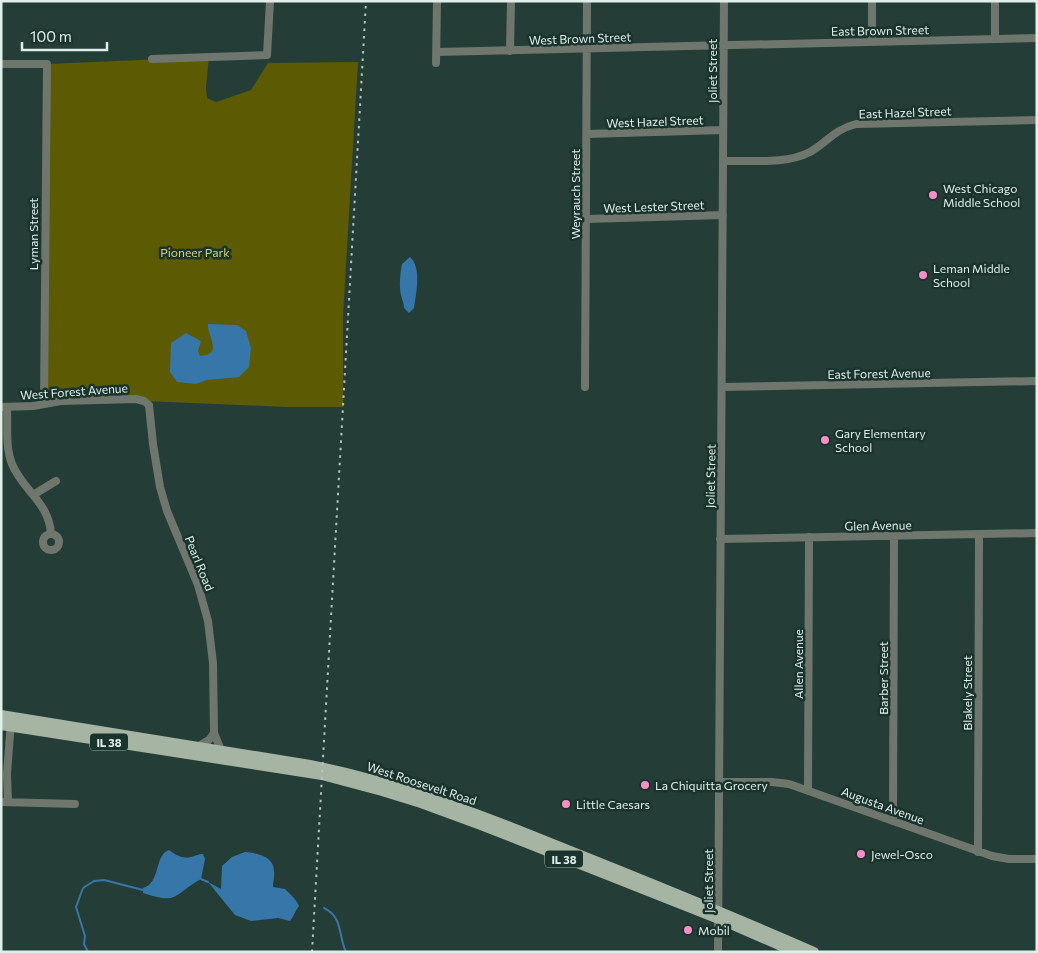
<svg xmlns="http://www.w3.org/2000/svg" width="1038" height="953" font-family="Commissioner,sans-serif">
<rect width="100%" height="100%" fill="#253d37"/>
<!-- green -->
<path fill="#5c5a02" d="M 209,57 L 206,87 L 207,98 L 216,102 L 251,90 L 268,63 L 358,62 L 343,316 L 343,407 L 287,407 L 144,401 L 44,404 L 47,64 Z"/>
<!-- water -->
<path fill="#3676a8" d="M 410,257 C 422,267 416,294 414,308 L 409,313 L 404,308 C 404,303 402,300 401,295 C 399,286 400,274 402,264 Z
M 208,324 L 237,325 L 246,331 L 251,348 L 249,367 L 239,377 L 207,380 L 196,384 L 177,382 L 170,372 L 171,343 L 186,333 L 201,341 L 198,351 L 200,356 C 224,355 207,336 208,324 Z
M 169,850 C 176,855 182,859 191,857 C 196,856 198,854 203,854 L 205,859 L 201,879 C 172,895 180,905 143,893 L 143,888 C 161,883 154,855 169,850 Z
M 245,852 C 256,853 274,856 274,871 C 275,876 273,881 273,887 L 285,889 C 290,894 296,899 299,906 C 295,911 294,916 290,921 L 278,918 L 251,921 L 235,915 L 208,882 L 221,889 L 222,866 L 232,857 Z"/>
<g fill="none" stroke-linecap="round" stroke-linejoin="round">
<!-- stream -->
<path stroke="#3676a8" stroke-width="2" d="M 201,879 L 208,882
M 324,908 C 343,917 338,935 346,952
M 88,952 L 84,944 L 85,936 L 76,907 L 83,888 L 94,881 L 104,880 L 143,890"/>
<!-- minor -->
<path stroke="#6f766e" stroke-width="8" d="M 995,39 L 995,1
M 872,42 L 872,1
M 510,51 L 511,1
M 437,52 L 1037,38
M 152,59 L 267,55 L 270,1
M 436,63 L 437,1
M 1,64 L 47,64 L 44,404
M 587,134 L 723,130
M 723,161 C 751,160 785,165 810,152 C 828,142 833,130 856,124 L 1037,120
M 587,219 L 723,215
M 585,387 L 587,1
M 722,387 L 1037,381
M 1,407 L 33,406 L 61,401 L 136,399 L 144,401 L 149,405 L 153,444 L 160,487 L 167,511 L 198,585 L 208,621 L 213,663 L 214,733 L 221,750
M 7,407 C 8,425 5,446 12,464 C 23,491 49,502 51,534
M 33,495 L 56,481
M43 542a8 8 0 1 1 16 0a8 8 0 1 1-16 0Z
M 720,539 L 1037,533
M 199,746 L 209,740 L 214,733
M 719,782 L 772,782 L 789,784 L 992,856 L 1009,859 L 1037,859
M 808,790 L 809,537
M 1,802 L 75,804
M 8,802 L 7,774 L 11,721
M 893,821 L 894,536
M 978,852 L 979,534
M 718,952 L 724,1"/>
<!-- major -->
<path stroke="#a6b4a4" stroke-width="10" d="M 1,715 L 310,765 C 398,782 482,815 565,849 C 648,882 731,916 814,952
M 1,725 L 322,775 L 382,791 L 421,803 L 481,825 L 719,919 L 795,952"/>
<!-- rail -->
<path stroke="#b6c7c1" stroke-width="2" stroke-dasharray="2.5 5" stroke-linecap="butt" d="M 312,952 L 366,1"/>
</g>
<!-- markers -->
<g fill="#fa8fc7" stroke="#1b332d" stroke-width="2">
<circle cx="933" cy="195" r="5"/>
<circle cx="923" cy="275" r="5"/>
<circle cx="825" cy="440" r="5"/>
<circle cx="645" cy="785" r="5"/>
<circle cx="566" cy="804" r="5"/>
<circle cx="861" cy="854" r="5"/>
<circle cx="688" cy="930" r="5"/>
</g>
<g text-anchor="middle" dominant-baseline="central" stroke-width="5" stroke-linejoin="round" paint-order="stroke">
<!-- shield labels -->
<g fill="#1b332d" stroke="#a5b7b1" stroke-width="1">
<rect x="90" y="733.5" width="38" height="17" rx="4"/>
<rect x="545" y="850.5" width="38" height="17" rx="4"/>
</g>
<g font-size="11" font-weight="bold" fill="#e0efea">
<text x="109" y="742">IL 38</text>
<text x="564" y="859">IL 38</text>
</g>
<!-- street labels -->
<g font-size="12" fill="#e0efea" stroke="#1b332d">
<text transform="translate(880 30) rotate(-1)">East Brown Street</text>
<text transform="translate(580 38) rotate(-2)">West Brown Street</text>
<text transform="translate(712 71) rotate(-90)">Joliet Street</text>
<text transform="translate(905 112) rotate(-2)">East Hazel Street</text>
<text transform="translate(655 121) rotate(-2)">West Hazel Street</text>
<text transform="translate(575 194) rotate(-90)">Weyrauch Street</text>
<text transform="translate(654 206) rotate(-2)">West Lester Street</text>
<text transform="translate(33 234) rotate(-90)">Lyman Street</text>
<text transform="translate(879 373) rotate(-1)">East Forest Avenue</text>
<text transform="translate(74 391) rotate(-4)">West Forest Avenue</text>
<text transform="translate(710 476) rotate(-89)">Joliet Street</text>
<text transform="translate(878 525) rotate(-1)">Glen Avenue</text>
<text transform="translate(200 563) rotate(68)">Pearl Road</text>
<text transform="translate(798 664) rotate(-90)">Allen Avenue</text>
<text transform="translate(883 678) rotate(-90)">Barber Street</text>
<text transform="translate(967 693) rotate(-90)">Blakely Street</text>
<text transform="translate(422 783) rotate(18)">West Roosevelt Road</text>
<text transform="translate(883 805) rotate(20)">Augusta Avenue</text>
<text transform="translate(708 881) rotate(-90)">Joliet Street</text>
</g>
<!-- poi labels -->
<g font-size="12" fill="#e0efea" stroke="#1b332d" text-anchor="start">
<text x="943" y="188">West Chicago<tspan x="943" dy="14">Middle School</tspan></text>
<text x="933" y="268">Leman Middle<tspan x="933" dy="14">School</tspan></text>
<text x="835" y="433">Gary Elementary<tspan x="835" dy="14">School</tspan></text>
<text x="655" y="785">La Chiquitta Grocery</text>
<text x="576" y="804">Little Caesars</text>
<text x="871" y="854">Jewel-Osco</text>
<text x="698" y="930">Mobil</text>
</g>
<!-- park labels -->
<g font-size="12" fill="#d6d467" stroke="#1b332d">
<text x="195" y="252">Pioneer Park</text>
</g>
</g>
<!-- border -->
<rect width="1038" height="953" fill="none" stroke="#e0efea" stroke-width="5"/>
<!-- scale -->
<path d="M22 42v8h85v-8" fill="none" stroke="#e0efea" stroke-width="2.5"/>
<text x="30" y="42" font-size="15" fill="#e0efea" stroke="#1b332d" stroke-width="4" paint-order="stroke">100 m</text>
</svg>
